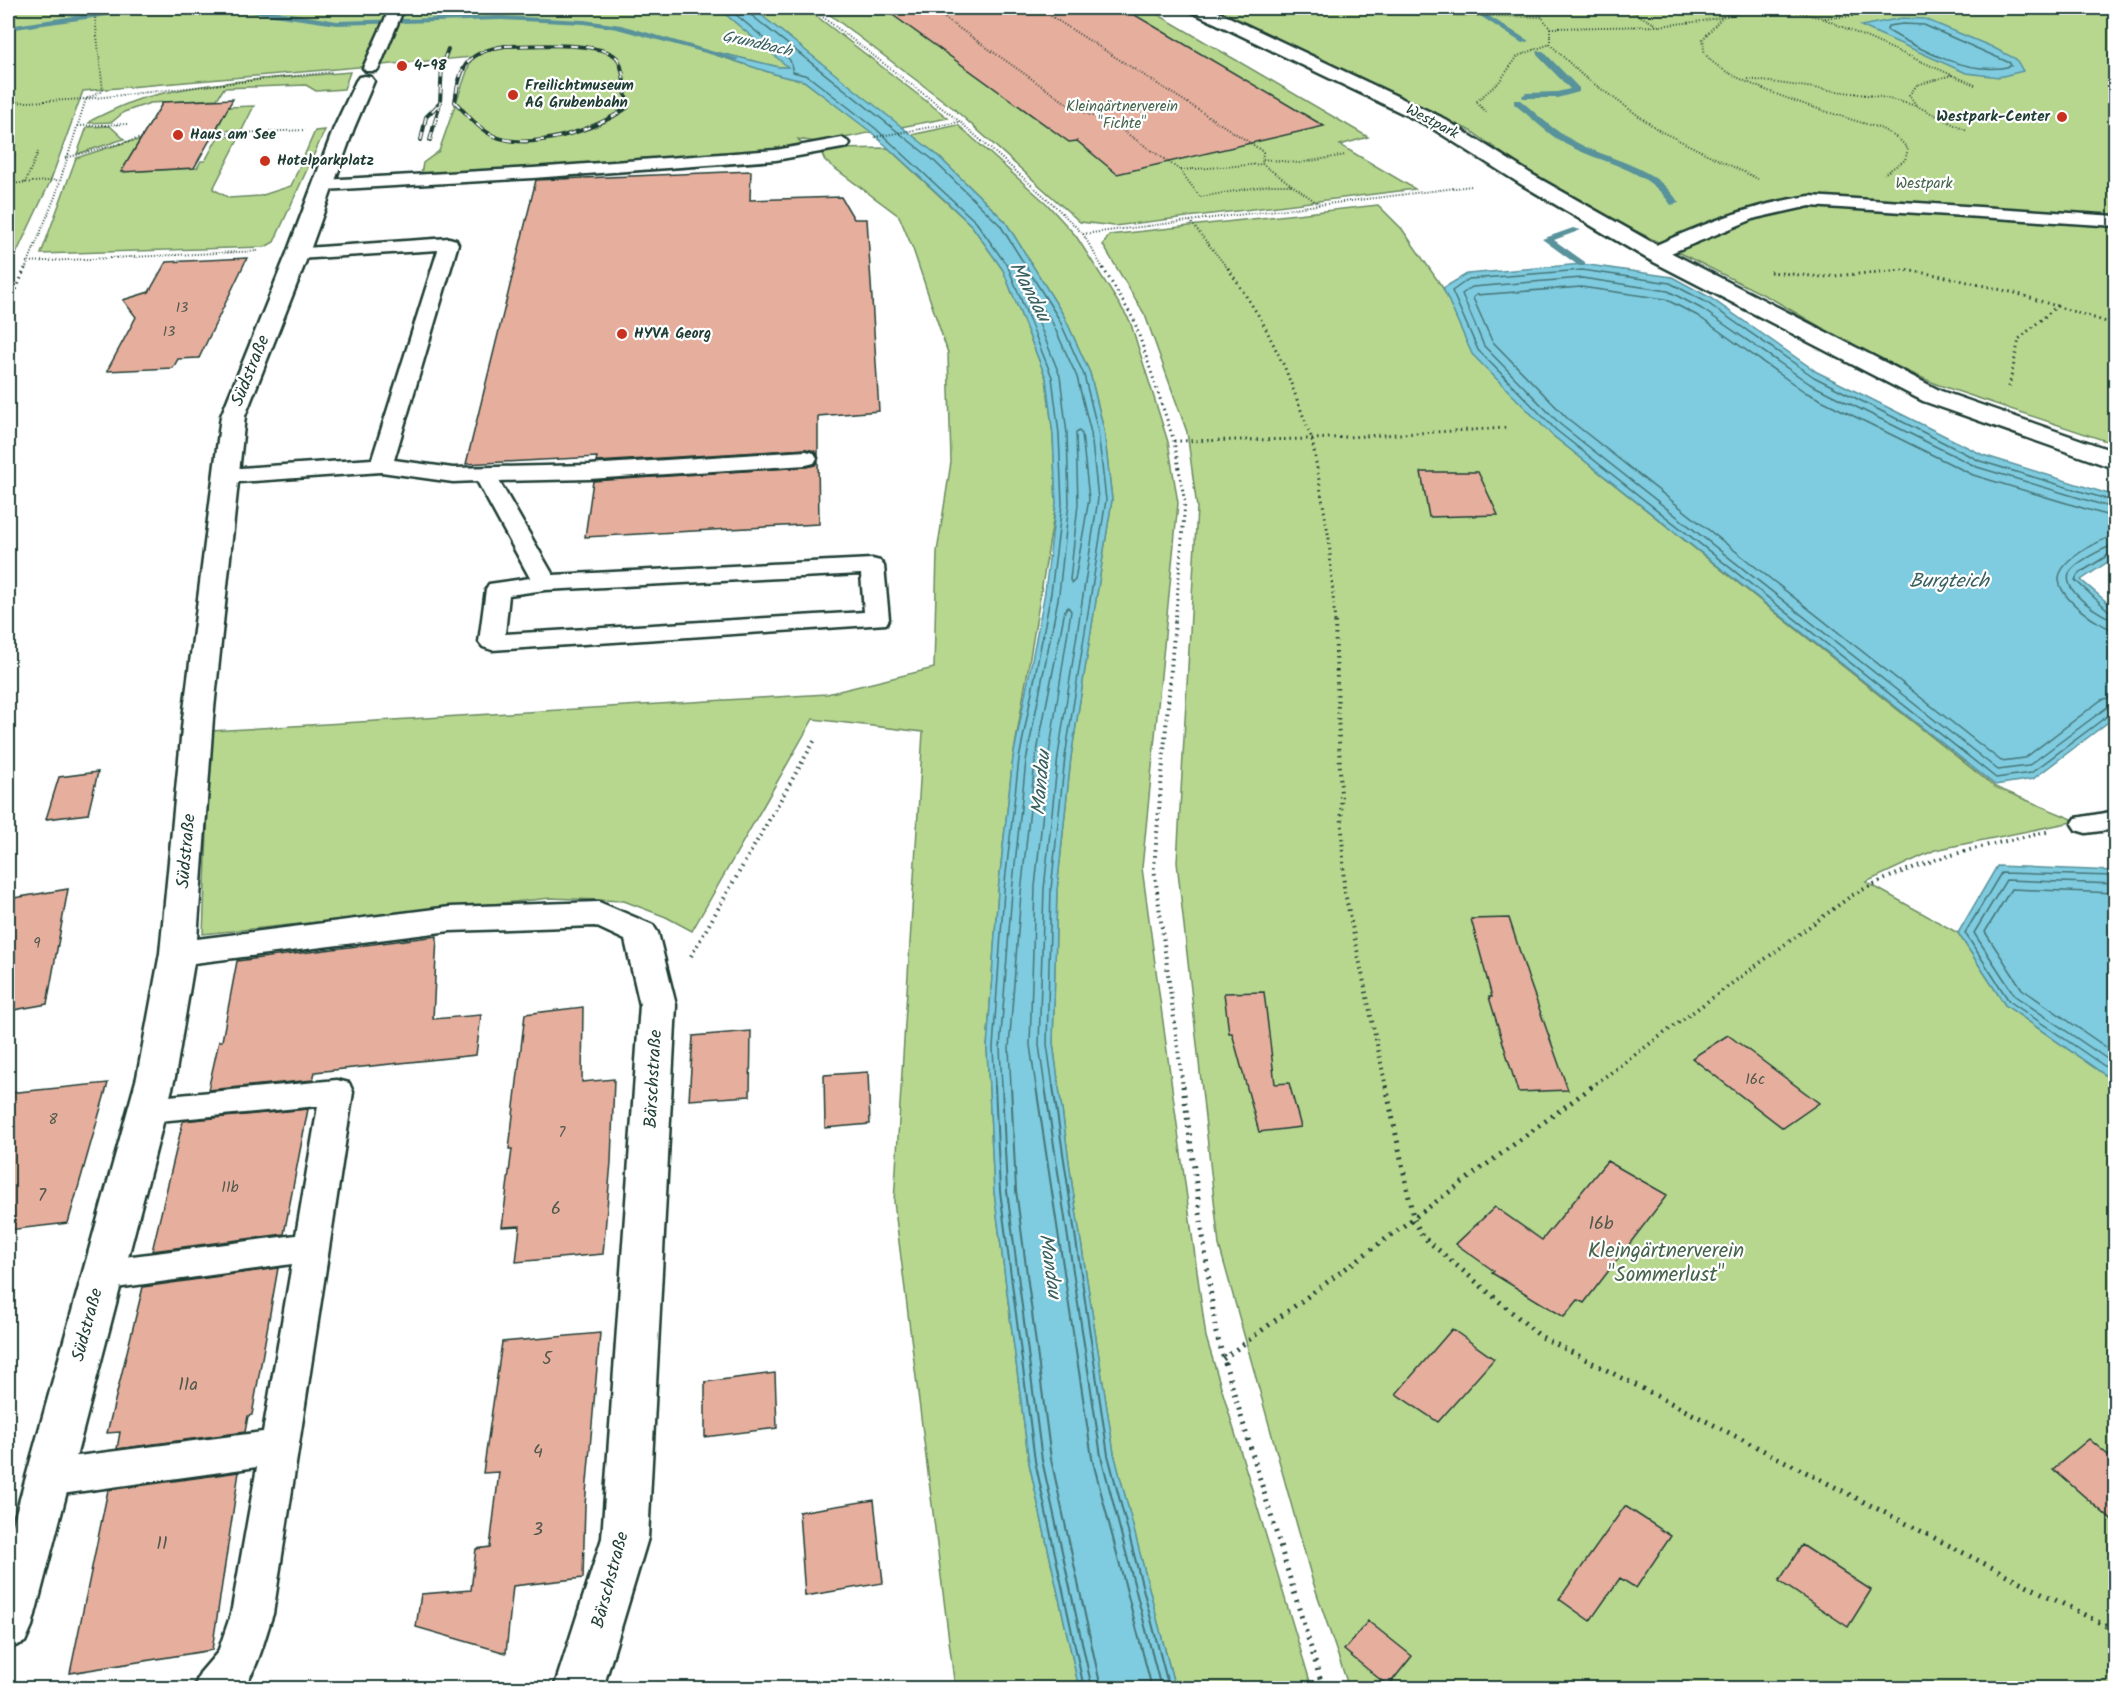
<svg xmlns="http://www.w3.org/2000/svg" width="2123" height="1696" font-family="Kalam,sans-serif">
<rect width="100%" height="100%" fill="#fff"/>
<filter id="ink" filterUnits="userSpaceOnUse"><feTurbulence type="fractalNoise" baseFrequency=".0167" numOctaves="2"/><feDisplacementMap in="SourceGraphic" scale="12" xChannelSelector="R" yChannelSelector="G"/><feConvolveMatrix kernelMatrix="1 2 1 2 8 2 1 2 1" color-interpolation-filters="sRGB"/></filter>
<g filter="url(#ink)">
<!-- green -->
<path fill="#b7d78f" stroke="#6b8a62" stroke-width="1.5" d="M 8,8 L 718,8 L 789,67 L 779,67 L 720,53 L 716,55 L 781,76 L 804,81 L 872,132 L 822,143 L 798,139 L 804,147 L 709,157 L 421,174 L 423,163 L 439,151 L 472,57 L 83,91 L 50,182 L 8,271 Z
M 752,8 L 806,8 L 948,118 L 901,127 Z
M 821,8 L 1147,8 L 1368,137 L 1340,145 L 1415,189 L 1114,226 L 1080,222 L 953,108 Z
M 1210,8 L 2115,8 L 2115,444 L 1936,384 L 1860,350 L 1772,299 L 1552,189 L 1471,131 Z
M 350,72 L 344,89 L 316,91 L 306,85 L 224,88 L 217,99 L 150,103 L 124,112 L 112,122 L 89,123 L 92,120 C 108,112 126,103 143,98 C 210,80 282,78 350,72 Z
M 254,106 L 242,130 L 216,131 L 228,107 Z
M 958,125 L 1047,204 L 1076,236 L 1130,321 L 1168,442 L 1178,503 L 1142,868 L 1206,1337 L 1312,1688 L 1175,1688 L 1114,1454 L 1072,1184 L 1053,1043 L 1057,890 L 1071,757 L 1112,500 L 1104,430 L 1090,373 L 1064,316 L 1005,221 L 936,154 L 911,135 Z
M 110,126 L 124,139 L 77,154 L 87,127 Z
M 325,130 L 274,242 L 265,247 L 41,254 L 76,158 L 126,142 L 140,140 L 122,172 L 197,168 L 201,161 L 205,161 L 218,137 L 240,136 L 213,189 L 229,198 L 260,196 L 291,186 L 315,131 Z
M 888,148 L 972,226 L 1003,270 L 1046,378 L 1053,435 L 1056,503 L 1013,758 L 998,891 L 987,1048 L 994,1192 L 1029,1463 L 1079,1688 L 955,1688 L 894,1202 L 923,732 L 813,719 L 692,931 L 666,917 L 624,901 L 551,898 L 203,934 L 211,731 L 827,694 L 934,668 L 937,552 L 951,462 L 948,353 L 913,249 L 899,216 L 825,161 L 822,154 L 838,149 Z
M 1378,205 L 1402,229 L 1443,288 L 1473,354 L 1552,435 L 1995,787 L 2077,821 L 1935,850 L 1866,882 L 1958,933 L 2005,1005 L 2115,1082 L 2115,1688 L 1349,1688 L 1312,1579 L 1219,1245 L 1177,862 L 1197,508 L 1187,432 L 1145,315 L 1103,245 L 1109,235 Z"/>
<!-- water -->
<path fill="#7fcbdf" stroke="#59929b" stroke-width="1.5" d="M 718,8 L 752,8 L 936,154 L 1005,221 L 1064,316 L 1090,373 L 1104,430 L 1112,500 L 1071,757 L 1057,890 L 1053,1043 L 1072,1184 L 1114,1453 L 1175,1688 L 1079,1688 L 1029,1463 L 994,1192 L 987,1048 L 998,891 L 1013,758 L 1045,592 L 1056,503 L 1053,435 L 1046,378 L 1003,270 L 972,226 L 947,202 L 871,132 L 804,81 L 781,76 L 716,55 L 715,53 L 720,53 L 779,67 L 788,67 Z
M 1902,18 L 1925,19 L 1990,46 L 2016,59 L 2023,71 L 1999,77 L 1966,73 L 1861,26 Z
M 1582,264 L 1672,277 L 1709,297 L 1817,372 L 1983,455 L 2115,496 L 2115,557 L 2081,580 L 2115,609 L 2115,717 L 2033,779 L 1995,785 L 1552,435 L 1472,354 L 1443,288 L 1467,274 Z
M 1997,866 L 2115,871 L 2115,1082 L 2005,1005 L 1958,933 Z"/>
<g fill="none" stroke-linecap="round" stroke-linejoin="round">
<!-- shore-far1 -->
<path stroke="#457678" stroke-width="1.5" d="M 728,8 L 790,60 L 793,72 L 808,76 L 875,128 L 976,222 L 1008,267 L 1052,377 L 1059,434 L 1062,504 L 1051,593 L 1019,759 L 1004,891 L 993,1048 L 995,1087
M 749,8 L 751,15 L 932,159 L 1000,225 L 1059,319 L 1084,375 L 1098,431 L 1106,500 L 1065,757 L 1051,889 L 1047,1044 L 1053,1087
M 1903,24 L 1924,25 L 2010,63 L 2011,66 C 1971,77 1920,50 1887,30 L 1888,26 Z
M 1079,431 L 1082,434 L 1089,499 L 1075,580 L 1072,583 L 1070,580 L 1078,504 L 1076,433 Z
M 2116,502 L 1980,461 L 1814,377 L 1706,302 L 1670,283 L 1582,270 L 1469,279 L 1452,291 L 1478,350 L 1556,430 L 1996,778 L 2031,773 L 2110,714 L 2116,713
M 2116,509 L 1977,467 L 1810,384 L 1702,309 L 1668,291 L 1582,278 L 1472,287 L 1462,294 L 1484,346 L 1561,425 L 1998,770 L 2028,766 L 2106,708 L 2116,705
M 2116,518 L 1973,475 L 1805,392 L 1698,316 L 1665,299 L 1581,287 L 1476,295 L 1473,298 L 1492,341 L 1567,418 L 2001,761 L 2025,758 L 2101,700 L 2116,696
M 2116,536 C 2100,538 2059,561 2059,579 C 2059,598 2100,628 2116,630
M 2116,545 C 2105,547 2073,563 2069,574 C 2063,592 2102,617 2116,620
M 2116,553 L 2110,554 L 2078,574 L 2075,580 L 2109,611 L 2116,613
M 2116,876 L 2001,873 L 1965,933 L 2009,1001 L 2116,1074
M 2116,884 L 2006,880 L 1974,933 L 2015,996 L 2116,1065
M 2116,893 L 2011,889 L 1985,932 L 2022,989 L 2116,1054
M 1002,1087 L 1000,1048 L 1012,892 L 1026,761 L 1059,594 L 1069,503 L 1067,434 L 1060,376 L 1026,291 L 1029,288 L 1052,322 L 1077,377 L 1091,433 L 1098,499 L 1058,756 L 1044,889 L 1039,1045 L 1045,1087
M 1011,1087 L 1009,1048 L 1021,893 L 1035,762 L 1065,610 L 1068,607 L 1071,611 L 1049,754 L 1035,887 L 1030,1045 L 1036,1087"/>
<!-- shore -->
<path stroke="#457678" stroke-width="2" d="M 995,1086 L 1000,1191 L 1035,1461 L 1084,1688
M 1002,1086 L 1007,1191 L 1042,1460 L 1092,1688
M 1011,1086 L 1016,1190 L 1051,1459 L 1101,1688
M 1036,1086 L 1092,1458 L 1152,1688
M 1045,1086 L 1101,1456 L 1161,1688
M 1053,1086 L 1108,1455 L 1169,1688"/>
<!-- stream -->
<path fill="#59929b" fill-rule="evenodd" d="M 127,8 L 164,8 L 8,30 L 8,26 Z
M 218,8 L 272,10 L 337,21 L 501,16 L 584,20 L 621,25 L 739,59 L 735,61 L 617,29 L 584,24 L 501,20 L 337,25 Z
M 1468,8 L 1476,8 L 1529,41 L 1522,43 Z
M 1537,51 L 1543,51 L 1579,88 L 1579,92 L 1557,98 L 1523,98 L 1522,96 L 1526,93 L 1557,92 L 1570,89 L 1537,55 Z
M 1514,100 L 1520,100 C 1537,114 1553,130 1572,140 C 1609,161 1655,164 1679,203 L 1671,205 C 1646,167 1602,164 1565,144 C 1546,133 1531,117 1514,104 Z
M 1573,228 L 1581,230 L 1554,240 L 1585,262 L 1585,266 L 1579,266 L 1542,239 Z"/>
</g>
<!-- building -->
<path fill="#e6ae9d" stroke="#1f3d34" stroke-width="1.5" d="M 883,8 L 1123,8 L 1324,126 L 1117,174 L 1077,141 L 1069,142 Z
M 233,99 L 194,168 L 121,172 L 163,102 Z
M 751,171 L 750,200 L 841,197 L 854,219 L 867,219 L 879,411 L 818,416 L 818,456 L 815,451 L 806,449 L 596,462 L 597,457 L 466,464 L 536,180 Z
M 247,258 L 199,358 L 178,359 L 173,368 L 107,371 L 136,317 L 123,300 L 149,292 L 166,262 Z
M 818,460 L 819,524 L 585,537 L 593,481 L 806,467 L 815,465 Z
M 1421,472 L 1478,472 L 1498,515 L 1429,517 Z
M 98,772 L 88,814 L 46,819 L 59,777 Z
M 68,889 L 47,1004 L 8,1011 L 8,899 Z
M 1509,918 L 1528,977 L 1568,1090 L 1518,1092 L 1489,997 L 1492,997 L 1471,919 Z
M 437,936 L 433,1019 L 481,1015 L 476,1055 L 315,1072 L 313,1080 L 208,1090 L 219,1041 L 222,1041 L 237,961 Z
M 1264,992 L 1275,1084 L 1289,1083 L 1301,1127 L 1259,1132 L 1232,1033 L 1229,1033 L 1224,993 Z
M 583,1007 L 582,1082 L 614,1079 L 611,1162 L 603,1254 L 516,1262 L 520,1226 L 502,1227 L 512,1149 L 509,1149 L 525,1014 Z
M 751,1031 L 750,1096 L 689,1100 L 693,1036 Z
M 1728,1035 L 1819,1103 L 1783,1128 L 1692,1058 Z
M 868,1072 L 870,1124 L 825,1128 L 824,1075 Z
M 108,1083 L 68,1223 L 8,1230 L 8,1093 Z
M 308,1109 L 284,1234 L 152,1251 L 183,1121 Z
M 1607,1161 L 1667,1195 L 1584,1303 L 1578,1300 L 1564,1317 L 1492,1273 L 1494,1271 L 1456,1244 L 1495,1207 L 1542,1240 Z
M 278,1268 L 252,1415 L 248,1416 L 245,1432 L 117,1449 L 120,1432 L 107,1433 L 143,1287 Z
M 1452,1329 L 1494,1359 L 1438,1422 L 1396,1394 Z
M 600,1333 L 585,1505 L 583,1578 L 513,1586 L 506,1653 L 416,1627 L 421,1594 L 471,1590 L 476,1549 L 490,1547 L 499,1472 L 483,1473 L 502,1342 Z
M 775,1373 L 777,1428 L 705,1437 L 705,1382 Z
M 2089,1439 L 2115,1461 L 2115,1523 L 2053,1469 Z
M 239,1472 L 212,1650 L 70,1673 L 108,1490 Z
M 874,1500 L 883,1583 L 805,1596 L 799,1512 Z
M 1625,1506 L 1671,1536 L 1636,1588 L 1620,1578 L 1590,1621 L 1559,1599 Z
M 1802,1545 L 1871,1590 L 1848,1627 L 1779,1581 Z
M 1368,1621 L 1412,1656 L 1388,1686 L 1344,1650 Z"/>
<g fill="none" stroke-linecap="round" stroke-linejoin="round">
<!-- lane casing -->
<g stroke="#1f3d34" stroke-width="5">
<path id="lane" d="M 390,8 L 404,8 L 379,68 L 376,71 L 366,71 L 363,68 Z
M 842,138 L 850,143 L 848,147 L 776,160 L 533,178 L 324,190 L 318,189 L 315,185 L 318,181 L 324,180 L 533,168 L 776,150 Z
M 1810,196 L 2116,216 L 2116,226 L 1810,206 L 1756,218 L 1661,257 L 1647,257 L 1645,253 L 1647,249 C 1700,225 1752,204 1810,196 Z
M 449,238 L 456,240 L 458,244 L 394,460 L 453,468 L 589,465 L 806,451 L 814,453 L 817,458 L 814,463 L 806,465 L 589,479 L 499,481 L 553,575 L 872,559 L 880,561 L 884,566 L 889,619 L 886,624 L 492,650 L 483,647 L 479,642 L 486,589 L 489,584 L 530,578 L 477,481 L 453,482 L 381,472 L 225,483 L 217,481 L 214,476 L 217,471 L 225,469 L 372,459 L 438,250 L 298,259 L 291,257 L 289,253 L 291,249 ZM 861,574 L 864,612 L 505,634 L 509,595 L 545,590 Z
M 2116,811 L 2116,829 L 2086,833 L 2076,830 L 2072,824 L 2076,818 Z
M 337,1080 L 349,1083 L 353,1092 L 273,1614 C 264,1639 259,1668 242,1688 L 194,1688 L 200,1673 L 218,1652 L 231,1614 L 257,1467 L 47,1496 L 33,1490 L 27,1478 L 33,1466 L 47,1460 L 263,1432 L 292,1264 L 101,1290 L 88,1285 L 83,1275 L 88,1265 L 101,1260 L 296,1235 L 318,1106 L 148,1122 L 136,1119 L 132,1110 L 136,1101 L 148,1098 Z"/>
</g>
<!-- street casing -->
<g stroke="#1f3d34" stroke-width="5">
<path id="street" d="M 1190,8 L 1210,8 L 1441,117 L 1533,175 L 1662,248 L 1941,391 L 2116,452 L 2116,469 L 1923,401 L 1646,258 L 1519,183 L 1427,125 L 1192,12 Z
M 365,76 L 371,77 L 374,81 L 354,128 L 309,253 L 245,416 L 213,718 L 197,939 L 450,907 L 599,902 L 653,925 L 658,933 L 676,1005 L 648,1538 L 603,1688 L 554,1688 L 602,1538 L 640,1005 L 625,940 L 595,926 L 450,931 L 194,963 L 175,1077 L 32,1626 L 25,1642 L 8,1649 L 8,1542 L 137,1077 L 160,953 L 183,718 L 221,416 L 287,253 L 334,128 L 356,81 L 359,77 Z"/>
</g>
<!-- path-far3 -->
<path stroke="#1f3d34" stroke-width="2" stroke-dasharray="1 2" stroke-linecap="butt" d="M 811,8 L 959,121 L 1053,204 L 1083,234 L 1104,270
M 930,8 L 1075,109 L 1113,124 L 1180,170 L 1200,197 L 1270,185 L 1292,185
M 1038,8 L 1252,144 L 1263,152 L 1262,164
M 1297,8 L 1301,8
M 1337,8 L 1385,14 L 1542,17
M 1625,8 L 1657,25
M 1758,9 L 1796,12 L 1822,18 L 1952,75 L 1917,85 L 1909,95 L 1917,106
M 1723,16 L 1703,39 C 1704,43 1703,49 1705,53 C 1719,82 1848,118 1882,129 L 1899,139 L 1908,149 L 1905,160 L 1884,174
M 1825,18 L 1853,16 L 1860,12 L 1854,8
M 1550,28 L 1658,26 L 1703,21 L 1758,9
M 1550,44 L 1583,76 L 1660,131 L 1758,179
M 1952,75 L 1975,85
M 1748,79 L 1881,97 L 1917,106 L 1967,131
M 8,103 L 86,99 L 332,72
M 1486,112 L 1476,102 L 1499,82 L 1518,56 L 1550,44 L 1550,28 L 1535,8
M 78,126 L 128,124
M 215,134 L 305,130
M 875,137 L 959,122
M 65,158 L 141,138
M 1263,159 L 1299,163 L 1346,155
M 1181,170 L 1262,164 L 1319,204
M 8,175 L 15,154
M 25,183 L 38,152
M 8,184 L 59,180
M 1190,221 L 1229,270
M 1083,234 L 1472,186
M 2115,252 L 2110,257 L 2116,260
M 26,262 L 259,251
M 25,270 L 55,197 L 86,99 L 103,91 L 94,8"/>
<!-- path-far2 -->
<path stroke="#1f3d34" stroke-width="3" stroke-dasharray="1.5 4" stroke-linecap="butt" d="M 1103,268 L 1134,320 L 1174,441 L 1185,503 L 1175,623
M 1228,268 L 1262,321 L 1285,368 L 1312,439 L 1329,539 L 1335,623
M 1770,272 L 1822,277 L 1903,270 L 1938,275 L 2015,293 L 2116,325
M 8,310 L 25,268
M 2009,387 L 2019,339 L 2058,305
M 1174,441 L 1312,439 L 1506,428"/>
<!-- path-far1 -->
<path stroke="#1f3d34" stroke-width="4" stroke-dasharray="1.5 4.5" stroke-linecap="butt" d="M 1175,622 L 1154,868 L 1183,1087
M 1335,622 L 1344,888 L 1386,1087
M 691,956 L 816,738
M 1591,1087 L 1851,896 C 1914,861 1981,846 2051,831"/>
<!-- path -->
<path stroke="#1f3d34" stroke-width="5" stroke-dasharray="2 6" stroke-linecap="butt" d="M 1183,1086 L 1216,1333 L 1323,1688
M 1386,1086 L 1413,1217 L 1422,1236 L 1540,1336 L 2116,1631
M 1223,1359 L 1593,1086"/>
<!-- lane -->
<use href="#lane" fill="#fff" fill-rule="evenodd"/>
<!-- street -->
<use href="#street" fill="#fff" fill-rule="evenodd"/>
<!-- rail casing -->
<g stroke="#1f3d34" stroke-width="4">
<path id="rail" d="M 505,46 C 526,46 610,40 619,61 C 625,74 624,92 628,107 C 597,129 531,152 494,136 C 478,129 467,114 455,102 C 460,65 467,52 505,46 Z
M 421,140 L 426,117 L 439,104
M 430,140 L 440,103 L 442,65 L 448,49"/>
</g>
<!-- rail -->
<use href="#rail" stroke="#fff" stroke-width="2" stroke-dasharray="8" stroke-linecap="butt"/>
</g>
</g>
<!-- markers -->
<g fill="#c8321e" stroke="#fff" stroke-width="2">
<circle cx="402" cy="66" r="6"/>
<circle cx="513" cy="95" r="6"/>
<circle cx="2062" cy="117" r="6"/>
<circle cx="178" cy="135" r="6"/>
<circle cx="265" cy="161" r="6"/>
<circle cx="622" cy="334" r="6"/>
</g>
<g text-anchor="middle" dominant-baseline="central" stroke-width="4.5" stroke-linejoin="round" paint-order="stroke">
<!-- far-number labels -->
<g font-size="14" fill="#51594e">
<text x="182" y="308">13</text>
<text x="169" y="332">13</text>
</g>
<!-- far-poi labels -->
<g font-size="15" font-weight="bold" fill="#1f3d34" stroke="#fff" text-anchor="start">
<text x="414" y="66">4-98</text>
<text x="525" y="86">Freilichtmuseum<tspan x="525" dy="17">AG Grubenbahn</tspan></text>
<text x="2050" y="117" text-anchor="end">Westpark-Center</text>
<text x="190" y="135">Haus am See</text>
<text x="277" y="161">Hotelparkplatz</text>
<text x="634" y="334">HYVA Georg</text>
</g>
<!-- far-park labels -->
<g font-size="15" fill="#45644b" stroke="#fff">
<text x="1122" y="107">Kleingärtnerverein<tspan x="1122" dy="17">"Fichte"</tspan></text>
<text x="1924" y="184">Westpark</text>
</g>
<!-- far-street labels -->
<g font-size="15" fill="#1f3d34" stroke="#fff">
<text transform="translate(1432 122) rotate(28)">Westpark</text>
</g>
<!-- number labels -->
<g font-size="15" fill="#51594e">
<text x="37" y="944">9</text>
<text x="1755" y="1080">16c</text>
<text x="53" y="1120">8</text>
<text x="562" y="1133">7</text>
<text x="230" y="1188">11b</text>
</g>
<!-- far-water labels -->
<g font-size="16" font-style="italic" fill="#37605f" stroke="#fff">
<text transform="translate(757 44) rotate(13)">Grundbach</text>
</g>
<!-- street labels -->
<g font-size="18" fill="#1f3d34" stroke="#fff">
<text transform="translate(251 371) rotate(-68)">Südstraße</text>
<text transform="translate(187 851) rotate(-85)">Südstraße</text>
<text transform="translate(654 1079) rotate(-87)">Bärschstraße</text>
<text transform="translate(88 1325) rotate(-75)">Südstraße</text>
<text transform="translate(611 1580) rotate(-75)">Bärschstraße</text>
</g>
<!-- near-number labels -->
<g font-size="18" fill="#51594e">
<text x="42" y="1196">7</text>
<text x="556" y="1209">6</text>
<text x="1601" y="1224">16b</text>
<text x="547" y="1359">5</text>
<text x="188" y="1385">11a</text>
<text x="538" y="1452">4</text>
<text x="538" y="1530">3</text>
<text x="162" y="1544">11</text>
</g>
<!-- water labels -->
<g font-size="20" font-style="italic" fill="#37605f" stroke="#fff">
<text transform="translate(1029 292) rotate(62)">Mandau</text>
<text x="1949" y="582">Burgteich</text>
<text transform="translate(1042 783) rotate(-85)">Mandau</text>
<text transform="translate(1049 1266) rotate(82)">Mandau</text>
</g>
<!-- near-park labels -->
<g font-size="21" fill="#45644b" stroke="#fff">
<text x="1666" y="1251">Kleingärtnerverein<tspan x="1666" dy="24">"Sommerlust"</tspan></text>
</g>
</g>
<!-- margin -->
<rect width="2123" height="1696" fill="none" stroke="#fff" stroke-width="30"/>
<rect x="15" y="15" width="2093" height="1666" fill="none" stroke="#1f3d34" stroke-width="2" filter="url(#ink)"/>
</svg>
